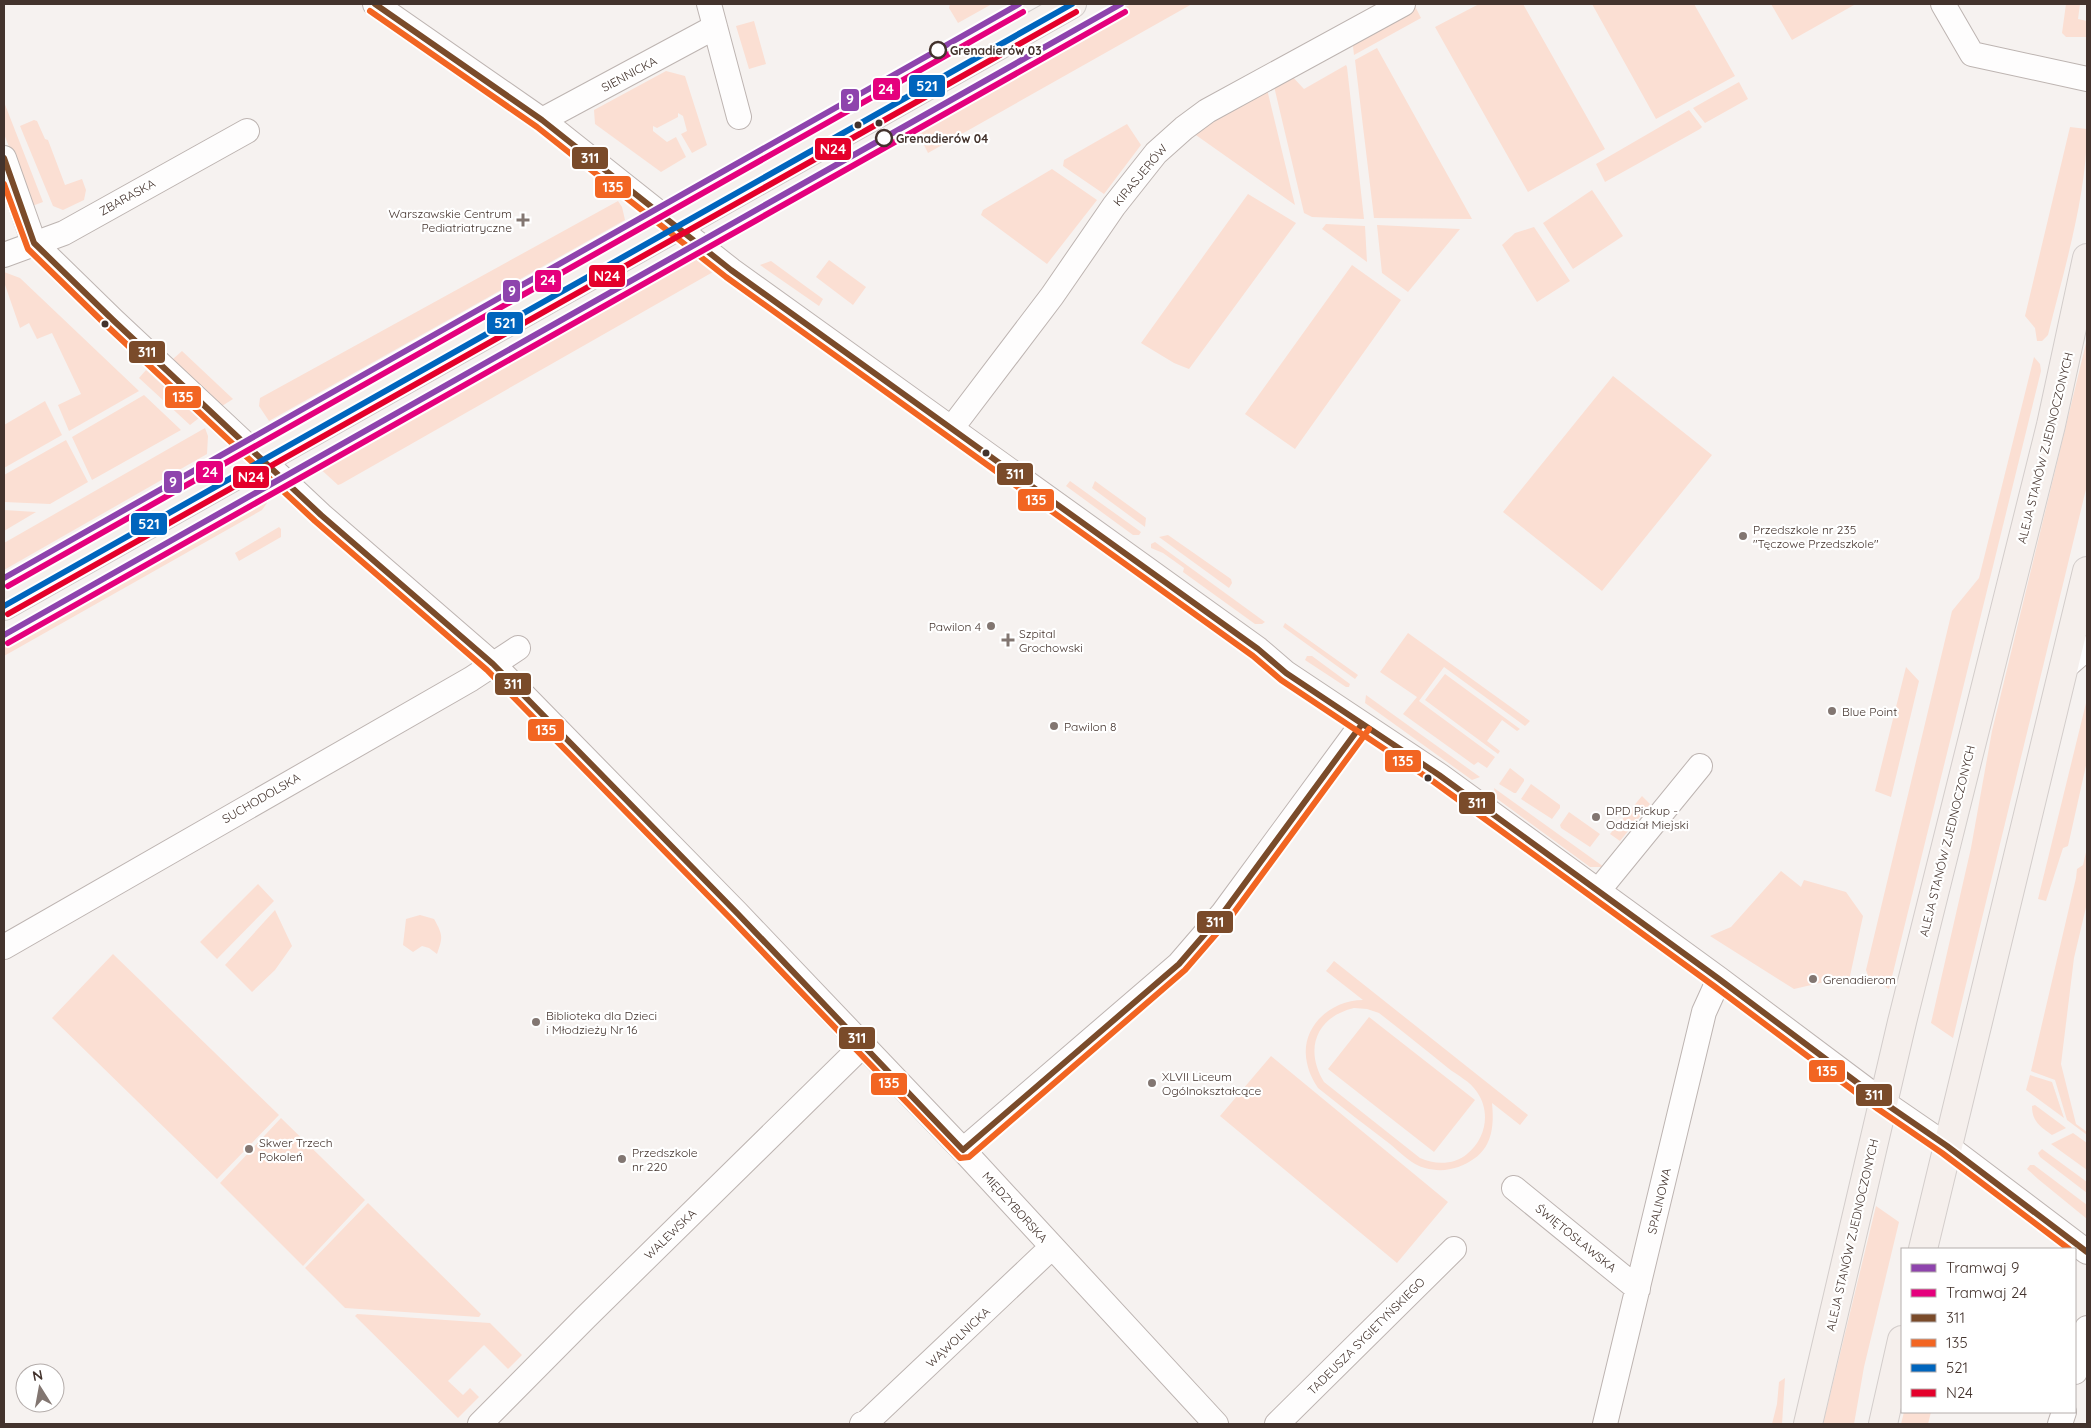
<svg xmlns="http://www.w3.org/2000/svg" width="2091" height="1428" font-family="Quicksand,sans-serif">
<rect width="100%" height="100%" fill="#f6f2f0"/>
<!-- green -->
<path fill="#fbdfd3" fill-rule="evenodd" d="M 950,4 L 992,4 L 958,23 L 949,8 Z
M 1131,4 L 1192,4 L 928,153 L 918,133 L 929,126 L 926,120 Z
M 1414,4 L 1421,18 L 1354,55 L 1352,38 Z
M 1479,4 L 1523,4 L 1605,149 L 1528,192 L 1435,27 Z
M 1592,4 L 1694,4 L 1735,76 L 1656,119 Z
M 1771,4 L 1853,4 L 1854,5 L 1792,40 Z
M 2066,4 L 2080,4 L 2078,19 L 2087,21 L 2087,37 L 2066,37 L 2062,33 Z
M 754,21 L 766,64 L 749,69 L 736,26 Z
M 1377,48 L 1472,219 L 1374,218 L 1355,60 Z
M 1346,65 L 1347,67 L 1364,219 L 1312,217 L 1304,213 L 1273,82 L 1289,73 L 1304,89 Z
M 666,71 L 685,76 L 707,145 L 692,153 L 681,134 L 687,131 L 683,116 L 678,113 L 678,117 L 657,128 L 653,126 L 653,131 L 667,142 L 676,137 L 686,157 L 661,172 L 595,124 L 594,110 Z
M 1739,82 L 1748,99 L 1705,123 L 1693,108 Z
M 1266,85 L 1295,205 L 1193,133 Z
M 4,102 L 43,202 L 32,206 L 4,134 Z
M 1689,110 L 1702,127 L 1700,129 L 1605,182 L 1596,164 Z
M 34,120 L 37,121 L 45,139 L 48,140 L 65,185 L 82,179 L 86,190 L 84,200 L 63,210 L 53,206 L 20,126 Z
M 1127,124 L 1141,145 L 1104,194 L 1063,166 L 1064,160 Z
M 2070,127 L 2087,129 C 2087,195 2064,270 2048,335 L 2042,341 L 2037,341 L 2035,328 L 2025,316 Z
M 1052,169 L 1097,200 L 1047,264 L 981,215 L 983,210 Z
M 1592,190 L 1623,236 L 1573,269 L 1543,223 Z
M 1248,194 L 1296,223 L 1189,369 L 1174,363 L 1141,343 Z
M 618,201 L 622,207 L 625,220 L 269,421 L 259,406 L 260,398 Z
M 1326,224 L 1365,226 L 1367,262 L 1322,229 Z
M 1377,225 L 1460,229 L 1408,292 L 1382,273 Z
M 1534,227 L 1570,281 L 1537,302 L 1502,245 L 1515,233 Z
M 689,254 L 713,272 L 341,484 L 338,485 L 316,465 L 316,463 Z
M 829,260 L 866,287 L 853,305 L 816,277 Z
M 771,261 L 823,299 L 819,306 L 760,265 Z
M 1352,265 L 1401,300 L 1295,449 L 1245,414 Z
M 4,272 L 20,278 L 139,391 L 69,431 L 58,405 L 81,394 L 52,333 L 37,339 L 29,323 L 20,328 L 4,282 Z
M 2087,339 L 2087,485 L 1953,1038 L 1931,1023 L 1971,848 L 1992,731 Z
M 182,351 L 233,399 L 222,406 L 173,359 Z
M 2034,357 L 2040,364 L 2041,371 L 1889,989 L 1868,976 L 1866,970 L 1952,611 L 1979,578 Z
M 146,370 L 199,418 L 190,425 L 139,378 Z
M 1613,376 L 1712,455 L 1602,591 L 1503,512 Z
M 144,395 L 181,430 L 92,480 L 72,437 Z
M 45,401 L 62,435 L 4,468 L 4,425 Z
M 205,428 L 208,436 L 207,454 L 4,570 L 4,543 Z
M 66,440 L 88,482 L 50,504 L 4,502 L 4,475 Z
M 1070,481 L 1141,532 L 1139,535 L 1133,535 L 1066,486 Z
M 1095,481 L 1146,518 L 1145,527 L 1092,488 Z
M 267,492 L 267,503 L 262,510 L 4,656 L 4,640 Z
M 4,510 L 36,512 L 4,531 Z
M 279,527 L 281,529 L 281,537 L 239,561 L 235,553 Z
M 1168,535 L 1231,579 L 1232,583 L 1229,588 L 1159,537 Z
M 1155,542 L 1265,622 L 1262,624 L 1255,624 L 1183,572 L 1184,568 L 1163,553 L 1151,548 L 1151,544 Z
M 1285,623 L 1358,675 L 1355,679 L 1283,627 Z
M 1408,633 L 1530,721 L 1525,726 L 1444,667 L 1419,701 L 1495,757 L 1487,768 L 1478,762 L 1474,765 L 1403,714 L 1417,697 L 1380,672 Z
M 1307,656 L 1312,656 L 1350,684 L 1349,687 L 1346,687 L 1305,660 Z
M 1906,667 L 1919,681 L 1891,797 L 1875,791 Z
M 1445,674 L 1520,729 L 1517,731 L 1502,720 L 1487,741 L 1500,751 L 1498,754 L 1425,700 Z
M 1366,695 L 1480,777 L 1472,780 L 1365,703 Z
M 2087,699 L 2087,761 L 2068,846 L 2063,848 L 2046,901 L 2038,899 Z
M 1510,768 L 1524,779 L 1524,781 L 1516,793 L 1514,793 L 1499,784 Z
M 1531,784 L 1560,805 L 1560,808 L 1552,819 L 1521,799 Z
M 1494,788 L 1604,867 L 1590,867 L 1496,798 Z
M 1642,796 L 1650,804 L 1620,841 L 1610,834 Z
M 1569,812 L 1600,834 L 1590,847 L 1561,828 L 1560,825 Z
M 2087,848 L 2087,903 L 2074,958 L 2061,1064 L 2076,1124 L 2087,1132 L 2087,1135 L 2067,1120 L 2055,1080 L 2031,1071 L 2076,878 L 2077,869 L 2083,865 Z
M 1781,871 L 1801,887 L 1804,880 L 1846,892 L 1863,916 L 1850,976 L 1794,989 L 1710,936 L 1731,927 Z
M 258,884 L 274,901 L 217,959 L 200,942 Z
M 275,910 L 292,946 L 275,970 L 252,992 L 225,965 Z
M 420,915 L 434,919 C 443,935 443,937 437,954 L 429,948 L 422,946 L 413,952 L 403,945 L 406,919 Z
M 113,954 L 279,1115 L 217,1179 L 52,1018 Z
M 1334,961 L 1528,1115 L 1520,1125 L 1492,1103 C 1494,1123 1493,1145 1475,1158 C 1460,1169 1443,1173 1425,1168 C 1412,1165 1401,1153 1390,1144 C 1366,1126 1342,1107 1318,1088 C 1313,1080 1309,1073 1307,1063 C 1299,1028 1330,1000 1363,1000 L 1326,971 ZM 1354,1008 L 1367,1009 L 1379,1013 C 1402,1031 1425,1049 1448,1068 C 1457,1075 1471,1082 1477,1092 C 1491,1112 1486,1139 1467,1154 C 1454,1165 1435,1165 1420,1158 L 1324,1082 C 1304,1049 1316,1017 1354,1008 Z
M 1369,1017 L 1475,1100 L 1434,1152 L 1328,1069 Z
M 1271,1056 L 1448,1202 L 1397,1263 L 1220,1116 Z
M 2030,1075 L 2052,1082 L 2064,1118 L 2026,1090 Z
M 2035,1105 L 2066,1128 L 2052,1135 C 2041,1127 2032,1122 2032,1106 Z
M 281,1118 L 365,1200 L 303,1266 L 220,1183 Z
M 2073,1133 L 2087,1143 L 2087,1170 L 2051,1144 Z
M 2042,1149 L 2087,1182 L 2087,1193 L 2040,1157 L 2038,1153 Z
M 2030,1165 L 2034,1165 L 2087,1205 L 2087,1219 L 2038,1179 L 2027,1169 Z
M 368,1203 L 481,1314 L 479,1317 L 345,1308 L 305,1268 Z
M 1876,1206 L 1899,1222 L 1864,1367 L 1854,1424 L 1823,1424 Z
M 357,1314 L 490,1323 L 522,1355 L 508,1369 L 484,1345 L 448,1381 L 463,1395 L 470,1388 L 479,1397 L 458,1418 L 355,1316 Z
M 1785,1378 L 1782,1424 L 1772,1424 L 1777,1404 L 1779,1382 Z
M 1904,1412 L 1931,1412 L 1928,1424 L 1901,1424 Z"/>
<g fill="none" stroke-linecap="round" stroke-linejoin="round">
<!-- minor casing -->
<g stroke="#bdb4b1" stroke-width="26">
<path id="minor" d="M 375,4 L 542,120 L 731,270 L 1258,649 L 1286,673 L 1439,775 L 1719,979 L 1883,1102 L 1947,1146 L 2087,1252
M 709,4 L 739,117
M 1943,4 L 1972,54 L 2087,79
M 542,120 L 715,27
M 4,158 L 34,243 L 113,320 L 321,515 L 493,664 L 737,913 L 963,1150 L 1216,1424
M 4,255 L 64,233 L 247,131
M 951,429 L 1052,296 L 1114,206 L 1156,153 L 1184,128 L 1207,111 L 1403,4
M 2064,668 L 2087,648
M 1598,891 L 1700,766
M 4,947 L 471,679 L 518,648
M 963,1150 L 1179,964 L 1223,913 L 1362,724
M 1514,1188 L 1638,1289
M 2075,1372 L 2087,1328
M 480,1424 L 586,1317 L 862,1046
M 862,1424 L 867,1422 L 1052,1247
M 1277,1424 L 1454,1249
M 1605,1424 L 1704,1012 L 1719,979
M 2060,1424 L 2064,1412"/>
</g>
<!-- major casing -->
<g stroke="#d3cdcb" stroke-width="30">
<path id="major" d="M 4,606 L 1072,4
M 1923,1249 L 2087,571
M 1808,1424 L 1902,1022 L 2051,425 L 2087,258
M 1883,1424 L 1902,1340"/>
</g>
<!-- minor -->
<use href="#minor" stroke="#fefdfd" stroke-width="24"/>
<!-- major -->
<use href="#major" stroke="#f5efec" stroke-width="28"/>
<!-- bus-1 casing -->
<g stroke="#fff" stroke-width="10">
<path id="bus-1" d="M 375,4 L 542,120 L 731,270 L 1258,649 L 1286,673 L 1439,775 L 1719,979 L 1883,1102 L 1947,1146 L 2087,1252
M 4,158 L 34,243 L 113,320 L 321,515 L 493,664 L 737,913 L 963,1150 L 1179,964 L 1223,913 L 1362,724"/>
</g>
<!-- bus-2 casing -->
<g stroke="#fff" stroke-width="10">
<path id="bus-2" d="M 370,11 L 537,127 L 726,277 L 1253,656 L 1281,680 L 1434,782 L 1714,986 L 1878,1109 L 1942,1153 L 2069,1249
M 4,184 L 28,249 L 107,326 L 315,521 L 487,670 L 731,919 L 960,1158 L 969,1157 L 1185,970 L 1230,918 L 1369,729"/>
</g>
<!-- bus-3 casing -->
<g stroke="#fff" stroke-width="10">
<path id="bus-3" d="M 4,606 L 1072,4"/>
</g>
<!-- bus-4 casing -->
<g stroke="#fff" stroke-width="10">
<path id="bus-4" d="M 8,614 L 1076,12"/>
</g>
<!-- bus-1 -->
<use href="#bus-1" stroke="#7a4b2a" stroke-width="6"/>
<!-- bus-2 -->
<use href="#bus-2" stroke="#f26522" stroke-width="6"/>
<!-- bus-3 -->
<use href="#bus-3" stroke="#0065bd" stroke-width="6"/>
<!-- bus-4 -->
<use href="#bus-4" stroke="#e4002b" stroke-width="6"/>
<!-- tram-1 casing -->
<g stroke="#fff" stroke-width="10">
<path id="tram-1" d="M 4,578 L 1019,4
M 4,635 L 1121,4"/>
</g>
<!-- tram-2 casing -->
<g stroke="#fff" stroke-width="10">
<path id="tram-2" d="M 8,586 L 1023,12
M 8,643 L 1125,12"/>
</g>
<!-- tram-1 -->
<use href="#tram-1" stroke="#8e44ad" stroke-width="6"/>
<!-- tram-2 -->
<use href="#tram-2" stroke="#e5007d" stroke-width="6"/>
</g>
<!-- markers -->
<g fill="#fff" stroke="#43332d" stroke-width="2.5">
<circle cx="938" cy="50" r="8"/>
<circle cx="884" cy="138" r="8"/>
</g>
<g fill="#43332d" stroke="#fff" stroke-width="2">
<circle cx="879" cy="123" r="4.5"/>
<circle cx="858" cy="125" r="4.5"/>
<circle cx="105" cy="324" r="4.5"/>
<circle cx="986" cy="453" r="4.5"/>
<circle cx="1428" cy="778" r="4.5"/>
</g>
<g fill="#827671" stroke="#fff" stroke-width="2">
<path d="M520.5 212.5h5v5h5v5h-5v5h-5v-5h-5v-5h5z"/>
<circle cx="1743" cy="536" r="5"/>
<circle cx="991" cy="626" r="5"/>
<path d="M1005.5 632.5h5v5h5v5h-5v5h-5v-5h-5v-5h5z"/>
<circle cx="1832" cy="711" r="5"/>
<circle cx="1054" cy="726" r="5"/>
<circle cx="1596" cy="817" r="5"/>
<circle cx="1813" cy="979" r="5"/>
<circle cx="536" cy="1022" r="5"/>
<circle cx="1152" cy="1083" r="5"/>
<circle cx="249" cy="1149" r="5"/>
<circle cx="622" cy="1159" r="5"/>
</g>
<g text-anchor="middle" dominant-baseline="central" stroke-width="4.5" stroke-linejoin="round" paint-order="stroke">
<!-- stop labels -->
<g font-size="12" font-weight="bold" fill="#43332d" stroke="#fff" text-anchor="start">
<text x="950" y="50">Grenadierów 03</text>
<text x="896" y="138">Grenadierów 04</text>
</g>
<!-- street labels -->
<g font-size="12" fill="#43332d" stroke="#fff">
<text transform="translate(629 74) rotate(-28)">SIENNICKA</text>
<text transform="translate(1140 175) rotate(-50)">KIRASJERÓW</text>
<text transform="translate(127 197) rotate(-29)">ZBARASKA</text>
<text transform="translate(2045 448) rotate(-76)">ALEJA STANÓW ZJEDNOCZONYCH</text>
<text transform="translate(261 798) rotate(-30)">SUCHODOLSKA</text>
<text transform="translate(1947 841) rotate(-76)">ALEJA STANÓW ZJEDNOCZONYCH</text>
<text transform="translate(1659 1201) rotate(-77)">SPALINOWA</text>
<text transform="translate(1015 1207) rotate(48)">MIĘDZYBORSKA</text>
<text transform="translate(670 1234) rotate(-44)">WALEWSKA</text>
<text transform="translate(1852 1235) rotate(-77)">ALEJA STANÓW ZJEDNOCZONYCH</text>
<text transform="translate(1576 1238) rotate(39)">ŚWIĘTOSŁAWSKA</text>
<text transform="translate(1366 1336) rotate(-45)">TADEUSZA SYGIETYŃSKIEGO</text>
<text transform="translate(958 1337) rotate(-43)">WĄWOLNICKA</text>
</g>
<!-- poi labels -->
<g font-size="12" fill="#43332d" stroke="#fff" text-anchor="start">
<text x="512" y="213" text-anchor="end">Warszawskie Centrum<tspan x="512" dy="14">Pediatriatryczne</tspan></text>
<text x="1753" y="529">Przedszkole nr 235<tspan x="1753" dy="14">"Tęczowe Przedszkole"</tspan></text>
<text x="981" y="626" text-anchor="end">Pawilon 4</text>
<text x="1019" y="633">Szpital<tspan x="1019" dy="14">Grochowski</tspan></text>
<text x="1842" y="711">Blue Point</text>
<text x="1064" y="726">Pawilon 8</text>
<text x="1606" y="810">DPD Pickup -<tspan x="1606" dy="14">Oddział Miejski</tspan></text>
<text x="1823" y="979">Grenadierom</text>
<text x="546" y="1015">Biblioteka dla Dzieci<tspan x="546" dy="14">i Młodzieży Nr 16</tspan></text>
<text x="1162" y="1076">XLVII Liceum<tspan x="1162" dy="14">Ogólnokształcące</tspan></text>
<text x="259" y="1142">Skwer Trzech<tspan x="259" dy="14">Pokoleń</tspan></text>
<text x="632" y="1152">Przedszkole<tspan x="632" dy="14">nr 220</tspan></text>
</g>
</g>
<g stroke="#fff" stroke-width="2">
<rect x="908" y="74" width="38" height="24" rx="5" fill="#0065bd"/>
<rect x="872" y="77" width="29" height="24" rx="5" fill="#e5007d"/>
<rect x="840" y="88" width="20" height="24" rx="5" fill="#8e44ad"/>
<rect x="814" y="137" width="38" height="24" rx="5" fill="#e4002b"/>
<rect x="571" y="146" width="38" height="24" rx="5" fill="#7a4b2a"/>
<rect x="594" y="175" width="38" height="24" rx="5" fill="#f26522"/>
<rect x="588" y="264" width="38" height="24" rx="5" fill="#e4002b"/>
<rect x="534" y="269" width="28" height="24" rx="5" fill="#e5007d"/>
<rect x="502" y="279" width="19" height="24" rx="5" fill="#8e44ad"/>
<rect x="486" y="311" width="38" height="24" rx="5" fill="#0065bd"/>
<rect x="128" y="340" width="38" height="24" rx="5" fill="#7a4b2a"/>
<rect x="164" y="385" width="38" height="24" rx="5" fill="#f26522"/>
<rect x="195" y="460" width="29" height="24" rx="5" fill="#e5007d"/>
<rect x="996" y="462" width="38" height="24" rx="5" fill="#7a4b2a"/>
<rect x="232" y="465" width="38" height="24" rx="5" fill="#e4002b"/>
<rect x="163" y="470" width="20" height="24" rx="5" fill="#8e44ad"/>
<rect x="1017" y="488" width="38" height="24" rx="5" fill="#f26522"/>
<rect x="130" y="512" width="38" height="24" rx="5" fill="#0065bd"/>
<rect x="494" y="672" width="38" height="24" rx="5" fill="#7a4b2a"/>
<rect x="527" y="718" width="38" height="24" rx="5" fill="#f26522"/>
<rect x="1384" y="749" width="38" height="24" rx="5" fill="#f26522"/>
<rect x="1458" y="791" width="38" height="24" rx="5" fill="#7a4b2a"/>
<rect x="1196" y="910" width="38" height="24" rx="5" fill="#7a4b2a"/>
<rect x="838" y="1026" width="38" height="24" rx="5" fill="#7a4b2a"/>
<rect x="1808" y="1059" width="38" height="24" rx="5" fill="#f26522"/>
<rect x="870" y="1072" width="38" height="24" rx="5" fill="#f26522"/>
<rect x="1855" y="1083" width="38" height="24" rx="5" fill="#7a4b2a"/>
</g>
<g font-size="14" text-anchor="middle" font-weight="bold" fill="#fff">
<text x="927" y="91">521</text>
<text x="886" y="94">24</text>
<text x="850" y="104">9</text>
<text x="833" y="154">N24</text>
<text x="590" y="163">311</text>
<text x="613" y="192">135</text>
<text x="607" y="281">N24</text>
<text x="548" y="285">24</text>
<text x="512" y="296">9</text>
<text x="505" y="328">521</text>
<text x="147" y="357">311</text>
<text x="183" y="402">135</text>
<text x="210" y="477">24</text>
<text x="1015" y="479">311</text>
<text x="251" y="482">N24</text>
<text x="173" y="487">9</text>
<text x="1036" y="505">135</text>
<text x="149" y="529">521</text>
<text x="513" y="689">311</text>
<text x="546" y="735">135</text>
<text x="1403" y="766">135</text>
<text x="1477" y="808">311</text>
<text x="1215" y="927">311</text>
<text x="857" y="1043">311</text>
<text x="1827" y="1076">135</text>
<text x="889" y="1088">135</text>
<text x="1874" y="1100">311</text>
</g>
<!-- border -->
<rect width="2091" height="1428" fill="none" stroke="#43332d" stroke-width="10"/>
<!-- legend -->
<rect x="1901" y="1248" width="175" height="165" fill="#ffffff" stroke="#b4adab"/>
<rect x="1911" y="1264" width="25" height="8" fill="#8e44ad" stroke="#b4adab"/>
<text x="1946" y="1273" font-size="15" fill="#43332d">Tramwaj 9</text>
<rect x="1911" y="1289" width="25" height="8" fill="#e5007d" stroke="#b4adab"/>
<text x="1946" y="1298" font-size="15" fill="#43332d">Tramwaj 24</text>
<rect x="1911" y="1314" width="25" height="8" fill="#7a4b2a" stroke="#b4adab"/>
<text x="1946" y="1323" font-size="15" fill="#43332d">311</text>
<rect x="1911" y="1339" width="25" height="8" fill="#f26522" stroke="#b4adab"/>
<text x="1946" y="1348" font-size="15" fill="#43332d">135</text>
<rect x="1911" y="1364" width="25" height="8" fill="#0065bd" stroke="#b4adab"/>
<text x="1946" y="1373" font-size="15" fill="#43332d">521</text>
<rect x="1911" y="1389" width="25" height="8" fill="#e4002b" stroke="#b4adab"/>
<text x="1946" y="1398" font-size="15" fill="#43332d">N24</text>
<!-- north arrow -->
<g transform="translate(40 1388) rotate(349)"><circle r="24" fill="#ffffff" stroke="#b4adab"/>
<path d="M0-4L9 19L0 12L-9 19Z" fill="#827671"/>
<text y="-8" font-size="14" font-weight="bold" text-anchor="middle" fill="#43332d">N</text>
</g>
</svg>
